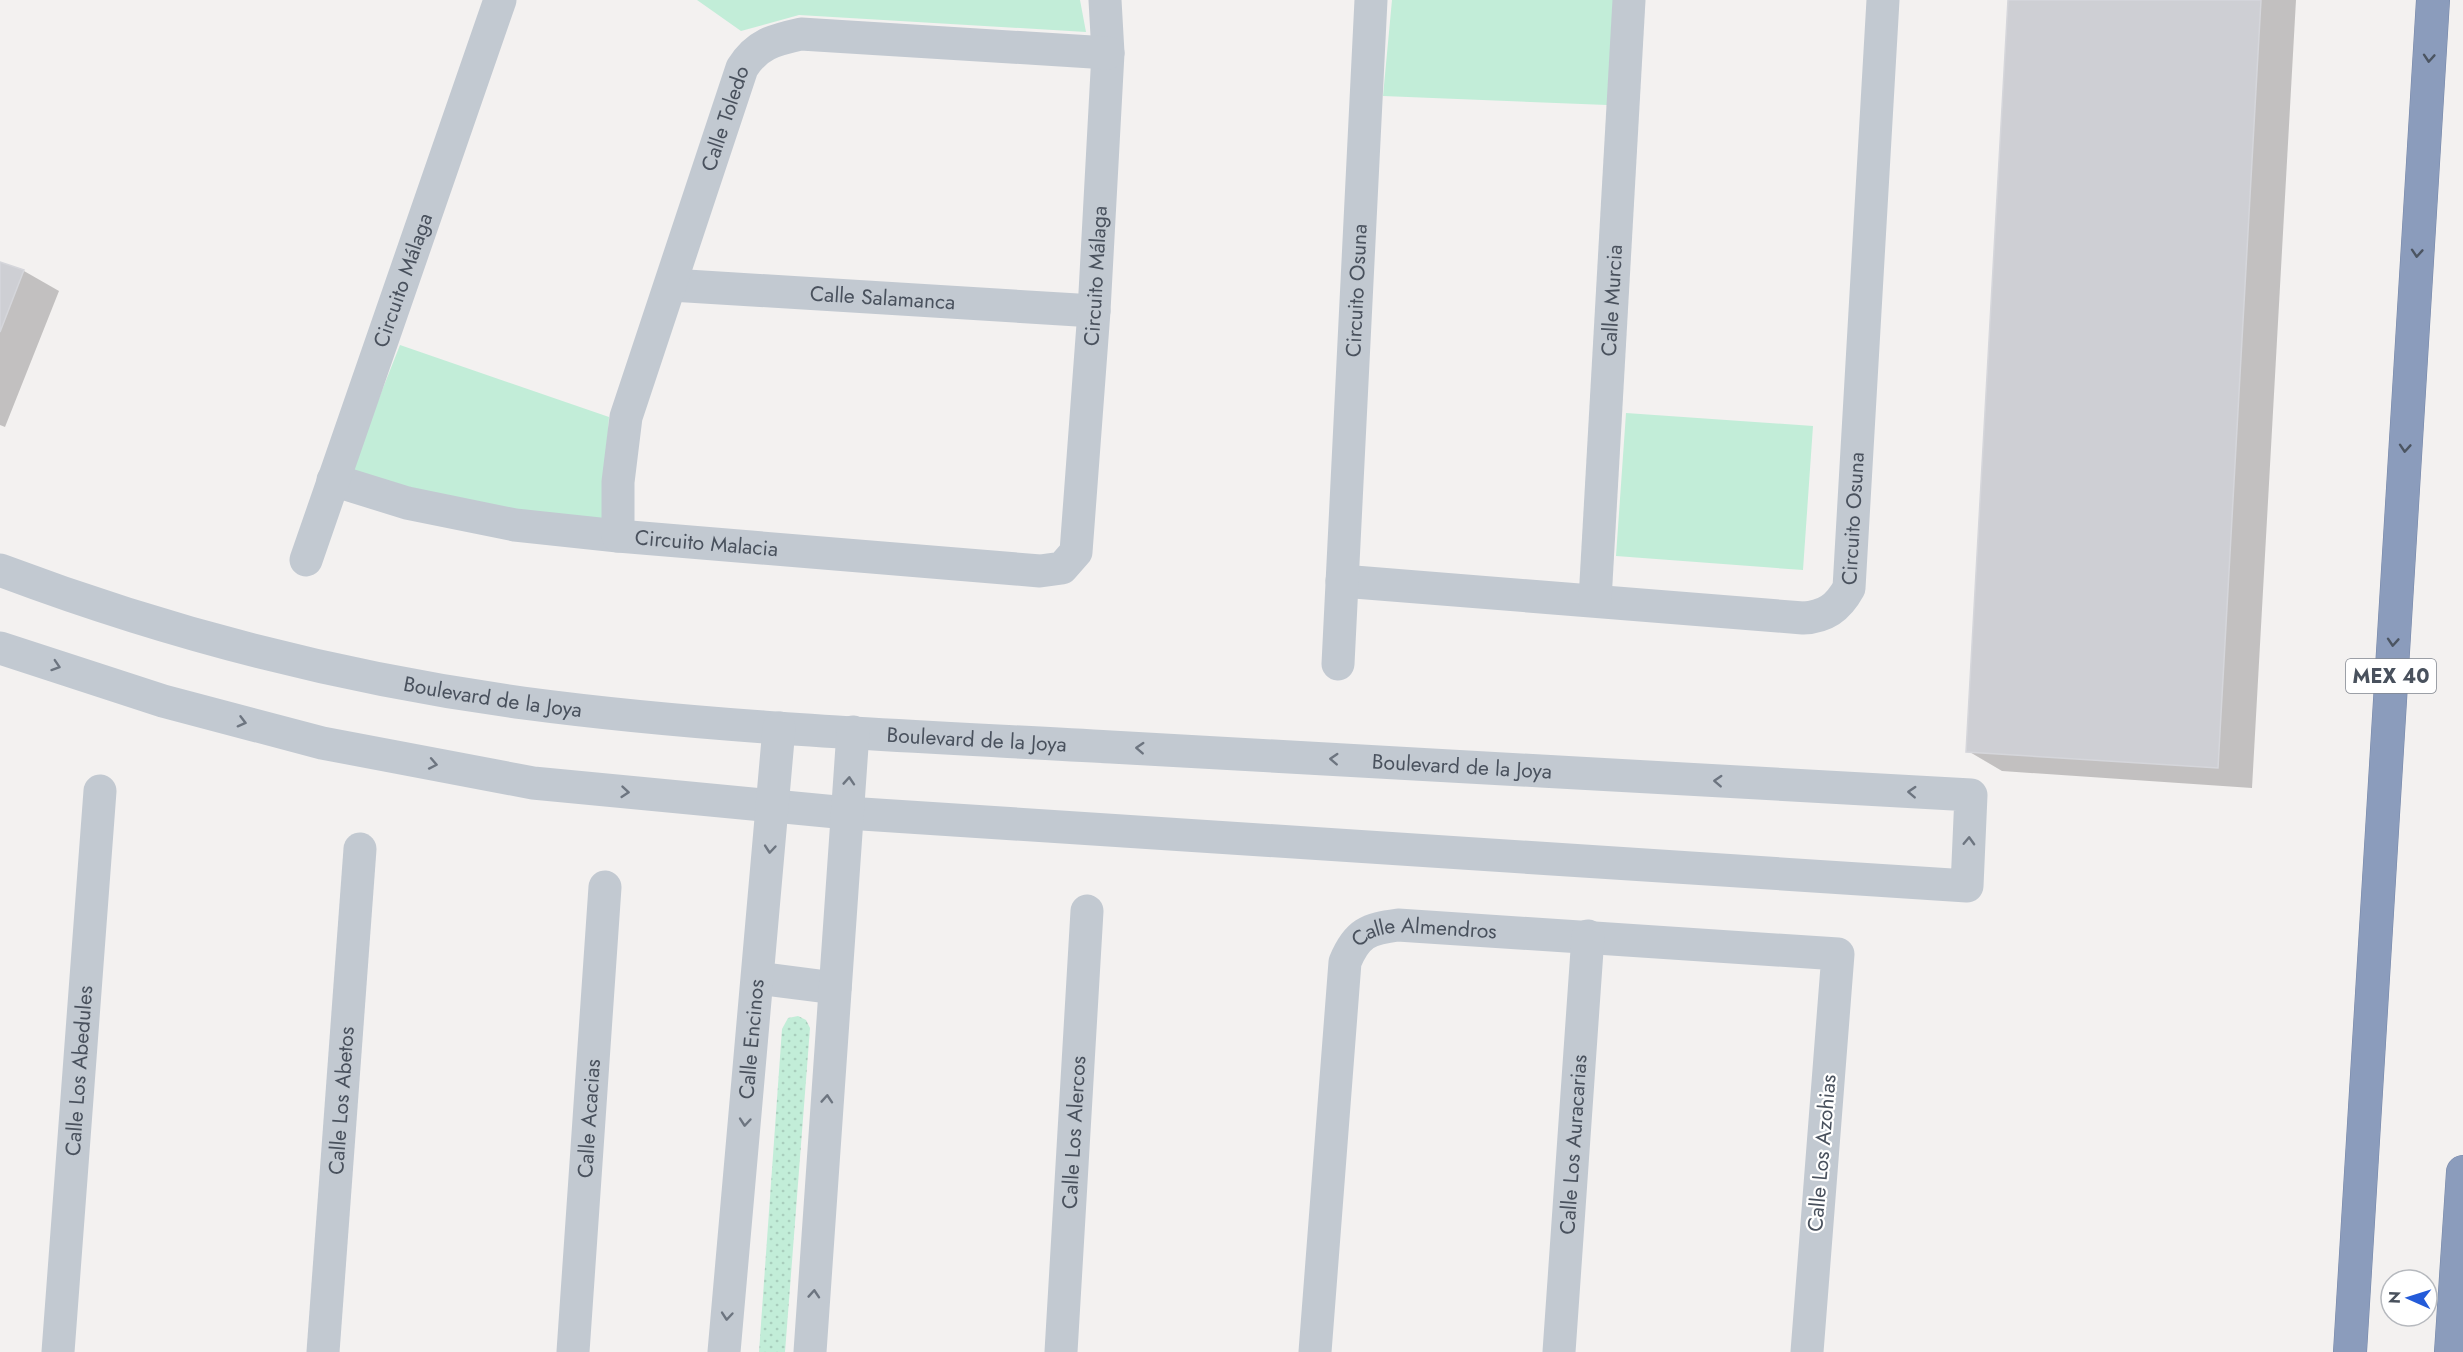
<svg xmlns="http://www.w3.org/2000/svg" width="2463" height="1352" font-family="Jost,sans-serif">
<defs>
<pattern id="grass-dots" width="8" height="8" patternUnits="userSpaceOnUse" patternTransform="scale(1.5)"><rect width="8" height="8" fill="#c2edd8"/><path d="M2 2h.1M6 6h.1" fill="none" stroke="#a8cdbc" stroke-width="1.8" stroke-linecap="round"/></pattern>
</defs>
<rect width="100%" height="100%" fill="#f3f1f0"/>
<!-- grass -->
<path fill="url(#grass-dots)" d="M 798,1016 L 806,1020 L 810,1028 L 785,1352 L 759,1352 L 782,1029 L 788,1018 Z"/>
<!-- park -->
<path fill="#c2edd8" d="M 697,0 L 1080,0 L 1086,32 L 799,15 L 741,31 Z
M 1392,0 L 1615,0 L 1607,105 L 1383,96 Z
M 400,345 L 609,417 L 602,522 L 507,510 L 349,474 Z
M 1626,413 L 1813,426 L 1803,570 L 1616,556 Z"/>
<!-- shadow -->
<path fill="#0003" d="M 2010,0 L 2296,0 L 2252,788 L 2002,771 L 1968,751 Z
M 0,264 L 24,271 L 59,291 L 5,427 L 0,425 Z"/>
<!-- building -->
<path fill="#cecfd4" stroke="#d5d6db" stroke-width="1.5" d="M 2008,0 L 2261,0 L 2218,768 L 1966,752 Z
M 0,262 L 24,270 L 0,332 Z"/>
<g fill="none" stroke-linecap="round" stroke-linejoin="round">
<!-- highway casing -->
<g stroke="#7687a8" stroke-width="34">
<path id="highway" d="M 2350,1352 L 2433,0
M 2451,1352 L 2463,1172"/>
</g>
<!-- street -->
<g stroke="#c2c9d1" stroke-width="33">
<path id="s1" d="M 671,285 L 1094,311"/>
<path id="s2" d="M 333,480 L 407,503 L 515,525 L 618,536 L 1040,571 L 1062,568 L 1076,552 L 1094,311 L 1108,53 L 1105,0"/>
<path id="s3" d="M 618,536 L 618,482 L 626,417 L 742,68 C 757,44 774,40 801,34 L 1108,53"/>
<path id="s4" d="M 306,560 L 500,0"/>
<path id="s5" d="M 0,570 C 167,633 346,679 523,703 C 718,729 915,736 1111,747 C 1398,763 1684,779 1971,795 L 1967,886 L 847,813 L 533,783 L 322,743 L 163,701 L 0,648"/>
<path id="s6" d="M 1342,581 L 1803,618 C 1825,617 1838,608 1849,588 L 1883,0"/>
<path id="s7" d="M 1595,600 L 1629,0"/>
<path id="s8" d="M 1338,664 L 1371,0"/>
<path d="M 758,978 L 835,988"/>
<path id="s9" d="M 58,1352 L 100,791"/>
<path id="s10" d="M 323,1352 L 360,849"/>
<path id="s11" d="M 573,1352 L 605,887"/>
<path id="s12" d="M 724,1352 L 779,728"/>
<path d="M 810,1352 L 853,732"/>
<path id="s13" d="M 1061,1352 L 1087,911"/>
<path id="s14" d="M 1315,1352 L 1345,962 C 1357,933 1368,929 1398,925 L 1838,954 L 1807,1352"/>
<path id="s15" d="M 1559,1352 L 1588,936"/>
</g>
<!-- highway -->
<use href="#highway" stroke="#8b9cbc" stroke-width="33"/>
</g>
<!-- one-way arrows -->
<defs><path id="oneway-chevron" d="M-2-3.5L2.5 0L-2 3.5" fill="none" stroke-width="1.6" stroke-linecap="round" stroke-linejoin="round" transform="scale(1.5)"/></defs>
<g stroke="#4c5562">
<use href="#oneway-chevron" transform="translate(2429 58) rotate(94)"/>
<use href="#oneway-chevron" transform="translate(2417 253) rotate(94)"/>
<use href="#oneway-chevron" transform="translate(2405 448) rotate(94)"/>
<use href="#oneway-chevron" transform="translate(2393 642) rotate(94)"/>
</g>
<g stroke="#6d7580">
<use href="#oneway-chevron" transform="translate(56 666) rotate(18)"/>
<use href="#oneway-chevron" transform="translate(242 722) rotate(15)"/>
<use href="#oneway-chevron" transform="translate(1140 748) rotate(-177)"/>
<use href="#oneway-chevron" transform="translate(1334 759) rotate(-177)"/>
<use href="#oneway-chevron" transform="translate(433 764) rotate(11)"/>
<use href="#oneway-chevron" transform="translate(849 781) rotate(-86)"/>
<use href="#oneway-chevron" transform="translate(1718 781) rotate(-177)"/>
<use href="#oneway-chevron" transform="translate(625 792) rotate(5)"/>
<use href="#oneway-chevron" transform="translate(1912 792) rotate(-177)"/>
<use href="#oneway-chevron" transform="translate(1969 841) rotate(-88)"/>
<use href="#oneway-chevron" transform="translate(770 849) rotate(95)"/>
<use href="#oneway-chevron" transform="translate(827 1099) rotate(-86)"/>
<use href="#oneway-chevron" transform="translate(745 1122) rotate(95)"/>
<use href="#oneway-chevron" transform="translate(814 1294) rotate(-86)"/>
<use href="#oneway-chevron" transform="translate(727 1316) rotate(95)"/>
</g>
<g text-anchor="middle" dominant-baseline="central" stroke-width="4.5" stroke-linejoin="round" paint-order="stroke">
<!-- shield labels -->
<rect fill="#fff" stroke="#80858e" stroke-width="1.5" x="2346" y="659" width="90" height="34" rx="4.5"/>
<g font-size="20" font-weight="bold" fill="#49515d">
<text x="2391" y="676">MEX 40</text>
</g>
<!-- street labels -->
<g font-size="21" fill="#49515d" stroke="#fff">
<text stroke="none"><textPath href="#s3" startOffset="434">Calle Toledo</textPath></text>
<text stroke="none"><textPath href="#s2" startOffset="1035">Circuito Málaga</textPath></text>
<text stroke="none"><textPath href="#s4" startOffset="296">Circuito Málaga</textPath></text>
<text stroke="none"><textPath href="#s8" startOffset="374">Circuito Osuna</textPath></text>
<text stroke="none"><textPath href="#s1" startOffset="212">Calle Salamanca</textPath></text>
<text stroke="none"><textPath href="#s7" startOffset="300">Calle Murcia</textPath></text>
<text stroke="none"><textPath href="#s6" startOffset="590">Circuito Osuna</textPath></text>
<text stroke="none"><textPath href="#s2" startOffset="380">Circuito Malacia</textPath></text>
<text stroke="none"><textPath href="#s5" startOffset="510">Boulevard de la Joya</textPath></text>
<text stroke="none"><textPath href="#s5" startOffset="996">Boulevard de la Joya</textPath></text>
<text stroke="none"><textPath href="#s5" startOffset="1482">Boulevard de la Joya</textPath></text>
<text stroke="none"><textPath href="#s14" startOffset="486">Calle Almendros</textPath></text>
<text stroke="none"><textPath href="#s12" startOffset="314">Calle Encinos</textPath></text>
<text stroke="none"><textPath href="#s9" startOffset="282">Calle Los Abedules</textPath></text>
<text stroke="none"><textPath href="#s10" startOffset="252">Calle Los Abetos</textPath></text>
<text stroke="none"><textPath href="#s11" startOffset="234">Calle Acacias</textPath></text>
<text stroke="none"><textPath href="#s13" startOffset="220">Calle Los Alercos</textPath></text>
<text stroke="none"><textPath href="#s15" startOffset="208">Calle Los Auracarias</textPath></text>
<text transform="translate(1822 1153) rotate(-85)">Calle Los Azohias</text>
</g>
</g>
<!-- north arrow -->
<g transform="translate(2409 1298) rotate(273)"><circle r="28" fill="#ffffff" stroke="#b6b9be" stroke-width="1.5"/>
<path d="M0-4.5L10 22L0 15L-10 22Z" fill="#245bd9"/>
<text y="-9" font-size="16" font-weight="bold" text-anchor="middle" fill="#49515d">N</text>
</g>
</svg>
